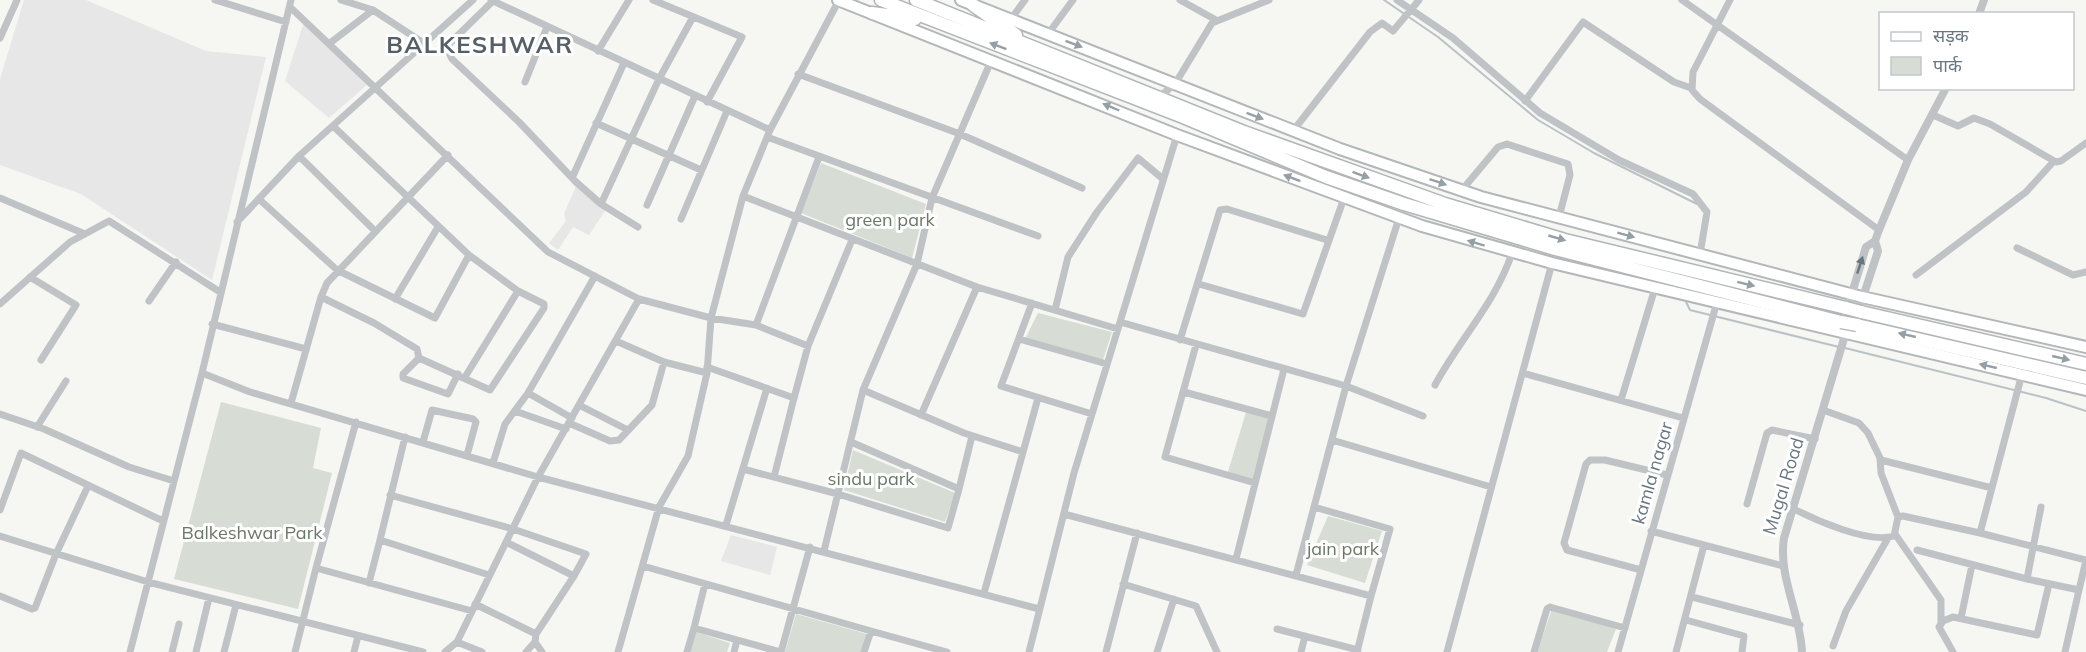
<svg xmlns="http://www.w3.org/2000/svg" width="2086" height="652" font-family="Mulish,'Noto Sans Devanagari',sans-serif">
<rect width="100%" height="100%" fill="#f6f6f3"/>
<!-- built -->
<path fill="#e6e7e6" d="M 24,0 L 86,0 L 206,51 L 266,57 L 212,280 L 81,194 L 0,165 L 0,79 Z
M 304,22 L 368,84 L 329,118 L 285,81 Z
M 577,184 L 607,208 L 589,235 L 573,227 L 558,250 L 549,243 L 566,221 L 564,214 Z
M 731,535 L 777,547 L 770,575 L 721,561 Z"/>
<!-- green -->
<path fill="#d7dcd4" d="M 821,163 L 926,204 L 912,258 L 801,213 Z
M 1038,313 L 1112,332 L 1103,360 L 1025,339 Z
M 221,402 L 321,428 L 313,468 L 332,473 L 298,609 L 174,579 Z
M 1247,409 L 1272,416 L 1255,483 L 1227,475 Z
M 853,450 L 955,493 L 945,522 L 844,490 Z
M 1328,516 L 1382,531 L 1365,583 L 1307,565 Z
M 1552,609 L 1616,629 L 1607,652 L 1537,652 Z
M 796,614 L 867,634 L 861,652 L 785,652 Z
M 696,632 L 730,643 L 727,652 L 690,652 Z"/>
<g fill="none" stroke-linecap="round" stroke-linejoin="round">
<!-- stream -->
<path stroke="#b9c2c6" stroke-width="2" d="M 1384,0 L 1438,37 L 1538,120 L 1594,153 L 1697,204
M 1686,302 L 1690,310 L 1839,347
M 1845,348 L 2046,398 L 2086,411"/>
<!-- primary casing -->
<g stroke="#b3b7ba" stroke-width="14">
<path id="primary" d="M 838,0 L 1177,135 L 1422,226 L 1552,263 L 2086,390
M 961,0 L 1340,149 L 1481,197 L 1862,297 L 2086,347"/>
</g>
<!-- trunk casing -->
<g stroke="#b2b6b8" stroke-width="15">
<path id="trunk" d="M 881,0 L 1183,117 L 1326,177 L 1404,204 L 1555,249 L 1841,322
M 916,0 L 1244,132 L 1445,204 L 1565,240 L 1846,308
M 973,5 L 1016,35
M 872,13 L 915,19
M 1861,312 L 2086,364
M 1857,325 L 2086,378"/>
</g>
<!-- minor -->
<path stroke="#bfc3c6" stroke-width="7" d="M 215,0 L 286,22
M 341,0 L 373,10 L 425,44
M 491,0 L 770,130
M 494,0 L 450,43 L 448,51 L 452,59 L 519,122 L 576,182 L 601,204 L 638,227
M 653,0 L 742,37 L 707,102
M 1180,0 L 1216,20
M 1397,0 L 1453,38 L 1540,113 L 1619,160 L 1693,194 L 1707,212 L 1700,254
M 1682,0 L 1908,160
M 1730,0 L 1693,72 L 1692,90 L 1700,99 L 1879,230
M 290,7 L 548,252 L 639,299 L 711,318 L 756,325 L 808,346 L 852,240
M 1011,19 L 1025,0
M 1048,34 L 1073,0
M 0,38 L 17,0
M 330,43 L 373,10
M 598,51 L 629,0
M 798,74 L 960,134 L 1082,188
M 525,82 L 547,27
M 1159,97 L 1175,84 L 1212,23 L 1269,0
M 1525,101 L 1583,22 L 1674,82 L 1691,88
M 1933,115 L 1958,126 L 1974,118 L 1990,124 L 2056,162 L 2061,161 L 2086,143
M 596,123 L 701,170
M 1293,131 L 1370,32 L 1382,23 L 1393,31 L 1419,0
M 767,137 L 1038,236
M 299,156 L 375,231
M 572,178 L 624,63
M 1462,190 L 1498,147 L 1507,144 L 1568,164 L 1570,175 L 1559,217
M 743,196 L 977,287 L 1118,329
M 0,198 L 85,234
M 260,200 L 337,270 L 435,318 L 469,255 L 333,126
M 601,204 L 659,79 L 693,17
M 647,205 L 695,96
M 681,219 L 727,111
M 237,222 L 299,156 L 473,0
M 2017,248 L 2073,275 L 2086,272
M 1916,275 L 2026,192 L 2054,161
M 30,277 L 76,305 L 41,360
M 1199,284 L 1303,314 L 1344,198
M 321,297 L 374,323 L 417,349 L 419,358 L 490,390 L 544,308 L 544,304 L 518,291
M 395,299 L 438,227
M 149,301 L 176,262
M 1032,303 L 1001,386 L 1092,414
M 0,304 L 70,242 L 109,221 L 220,292
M 1055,310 L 1068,257 L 1097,212 L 1138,158 L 1163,179
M 1120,322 L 1346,386 L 1423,416
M 212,324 L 306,349
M 756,325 L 819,157
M 1019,339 L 1107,364
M 1180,340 L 1220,210 L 1227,209 L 1327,240
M 616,341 L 664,362 L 707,373
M 1196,345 L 1165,457 L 1255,483
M 419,358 L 403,374 L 403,378 L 448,394 L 458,374
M 707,367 L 794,398 L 774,477
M 202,373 L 250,392 L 538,477 L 1039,609
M 1523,373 L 1683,418
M 465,377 L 518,291 L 469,255
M 1435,385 C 1459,340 1496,302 1512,253
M 863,390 L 964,433 L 1023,452
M 1184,392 L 1272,416
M 528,393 L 572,418
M 794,398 L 808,346
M 1621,400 L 1655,288
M 291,403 L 321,297 L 327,283 L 448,155
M 579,405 L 628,430
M 1823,410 L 1859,423 L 1868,433 L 1881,460 L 1992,488
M 515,411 L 566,429
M 0,414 L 44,429 L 129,467 L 174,481
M 921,415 L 977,287
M 569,423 L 610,441 L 619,440 L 652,405 L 664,362
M 37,427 L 66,381
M 1332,440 L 1491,487
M 423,442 L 432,410 L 473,419 L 476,422 L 467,455
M 1880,459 L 1881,473 L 1898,517
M 493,463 L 505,424 L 528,393 L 595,276
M 743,469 L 838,494 L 948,528 L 959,489 L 851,442
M 959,489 L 972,436
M 390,495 L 513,529 L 586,554 L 574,576 L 506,542
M 1747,504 L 1767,433 L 1772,430 L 1815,439
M 1792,508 C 1815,520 1869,544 1894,536 L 1898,517 L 1903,516 L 1980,533 L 2022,374
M 0,510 L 21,453 L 163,521
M 1064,514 L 1371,596 L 1390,529 L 1314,507
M 726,525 L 767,388
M 1651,531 L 1783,566
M 1980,533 L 2086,560
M 1895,534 L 1941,600 L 1941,623
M 0,536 L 148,582 L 423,652
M 380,540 L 405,437
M 1917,550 L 2027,579 L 2041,507
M 824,551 L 863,390 L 917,264 L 932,198 L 991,61
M 1236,559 L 1284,369
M 643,566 L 871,631
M 316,568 L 356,422
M 1641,570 L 1567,550 L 1564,543 L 1586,464 L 1590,460 L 1605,460 L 1667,475
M 1296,575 L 1346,386 L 1399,218
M 2027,579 L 2079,590 L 2065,652
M 369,583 L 380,540 L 489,575
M 1123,584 L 1196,606 L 1217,652
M 2079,590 L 2086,560
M 984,593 L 1038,398
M 0,596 L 32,609 L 35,608 L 56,554 L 88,486
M 1692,597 L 1800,625
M 475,604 L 536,634 L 574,576
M 1961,618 L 1972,565
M 1686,620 L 1744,636 L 1742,652
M 694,628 L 705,584
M 1277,629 L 1358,650
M 457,642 L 482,652
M 535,642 L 542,652
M 1833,646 L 1846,611 L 1888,538
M 130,652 L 202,373 L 291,0
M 172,652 L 179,624
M 196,652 L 209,598
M 224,652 L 236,605
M 295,652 L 316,568 L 472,611
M 354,652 L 358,636
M 445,652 L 457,642 L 538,477 L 639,299
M 526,652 L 535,642 L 536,634
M 618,652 L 659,507 L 688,456 L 707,373 L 711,318 L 743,196 L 770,130 L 839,0
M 687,652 L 694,628 L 781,652
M 734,652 L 737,640
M 781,652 L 810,547
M 864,652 L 871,631 L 947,652
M 1029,652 L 1074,473 L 1177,135
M 1106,652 L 1137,533
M 1157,652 L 1174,599
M 1301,652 L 1305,636
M 1357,652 L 1371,596
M 1447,652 L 1552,263
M 1534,652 L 1547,609 L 1550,607 L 1625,628
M 1618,652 L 1717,302
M 1676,652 L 1704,545
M 1953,652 L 1939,627 L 1943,621 L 1953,617 L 2037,635 L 2049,584"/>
<!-- tertiary -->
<path stroke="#bfc3c6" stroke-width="8" d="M 1979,14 L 1984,0
M 1846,313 L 1866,247 L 1875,241
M 1853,328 L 1878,251 L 1875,241 L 1879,230 L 1908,160 L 1946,88
M 1802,652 C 1800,612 1778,577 1784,538 L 1846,332"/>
<!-- primary -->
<use href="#primary" stroke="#fff" stroke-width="10"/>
<!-- trunk -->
<use href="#trunk" stroke="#fff" stroke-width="12"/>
<!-- trunk-bridge casing -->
<g stroke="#b2b6b8" stroke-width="15" stroke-linecap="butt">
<path id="trunk-bridge" d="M 1846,308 L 1861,312
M 1841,322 L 1857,325"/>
</g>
<!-- trunk-bridge -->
<use href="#trunk-bridge" stroke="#fff" stroke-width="12"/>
</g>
<!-- one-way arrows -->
<defs><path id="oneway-solid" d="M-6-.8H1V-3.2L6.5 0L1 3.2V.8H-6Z" transform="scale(1.5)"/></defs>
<g fill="#959fa6">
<use href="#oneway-solid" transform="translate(1074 44) rotate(21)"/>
<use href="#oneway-solid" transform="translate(998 46) rotate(-159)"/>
<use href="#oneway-solid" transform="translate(1111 107) rotate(-157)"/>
<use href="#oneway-solid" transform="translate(1255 116) rotate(21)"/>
<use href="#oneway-solid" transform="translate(1361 175) rotate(20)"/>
<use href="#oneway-solid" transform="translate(1292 178) rotate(-159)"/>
<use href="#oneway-solid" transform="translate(1438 182) rotate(19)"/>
<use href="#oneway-solid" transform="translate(1626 235) rotate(15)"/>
<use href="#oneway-solid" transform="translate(1557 238) rotate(16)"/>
<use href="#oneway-solid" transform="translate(1476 243) rotate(-163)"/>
<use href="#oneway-solid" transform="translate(1746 284) rotate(14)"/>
<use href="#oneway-solid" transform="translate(1907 335) rotate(-167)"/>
<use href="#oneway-solid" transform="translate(2061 358) rotate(13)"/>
<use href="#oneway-solid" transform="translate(1988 366) rotate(-167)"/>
</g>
<use fill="#687680" href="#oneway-solid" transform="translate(1860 265) rotate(-72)"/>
<g text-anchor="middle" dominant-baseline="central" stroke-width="6" stroke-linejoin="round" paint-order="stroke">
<!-- park labels -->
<g font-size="18" fill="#6a7866" stroke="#fff">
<text x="890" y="219">green park</text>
<text x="871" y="478">sindu park</text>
<text x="252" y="532">Balkeshwar Park</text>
<text x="1343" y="548">jain park</text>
</g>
<!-- street labels -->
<g font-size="18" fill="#687680" stroke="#fff">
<text transform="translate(1652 473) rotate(-74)">kamla nagar</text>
<text transform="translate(1783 486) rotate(-73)">Mugal Road</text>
</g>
<!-- district labels -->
<g font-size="24" font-weight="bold" letter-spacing="1.5" fill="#555f66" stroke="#fff">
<text x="480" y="44">BALKESHWAR</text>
</g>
</g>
<!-- legend -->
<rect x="1879" y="12" width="195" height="78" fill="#ffffff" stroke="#c3c8cc" stroke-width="1.5"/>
<rect x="1891" y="32" width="30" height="9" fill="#ffffff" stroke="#c3c8cc" stroke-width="1.5"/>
<text x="1933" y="42" font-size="18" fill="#687680">सड़क</text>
<rect x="1891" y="57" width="30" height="18" fill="#d7dcd4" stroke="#c3c8cc" stroke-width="1.5"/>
<text x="1933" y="72" font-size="18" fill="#687680">पार्क</text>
</svg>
